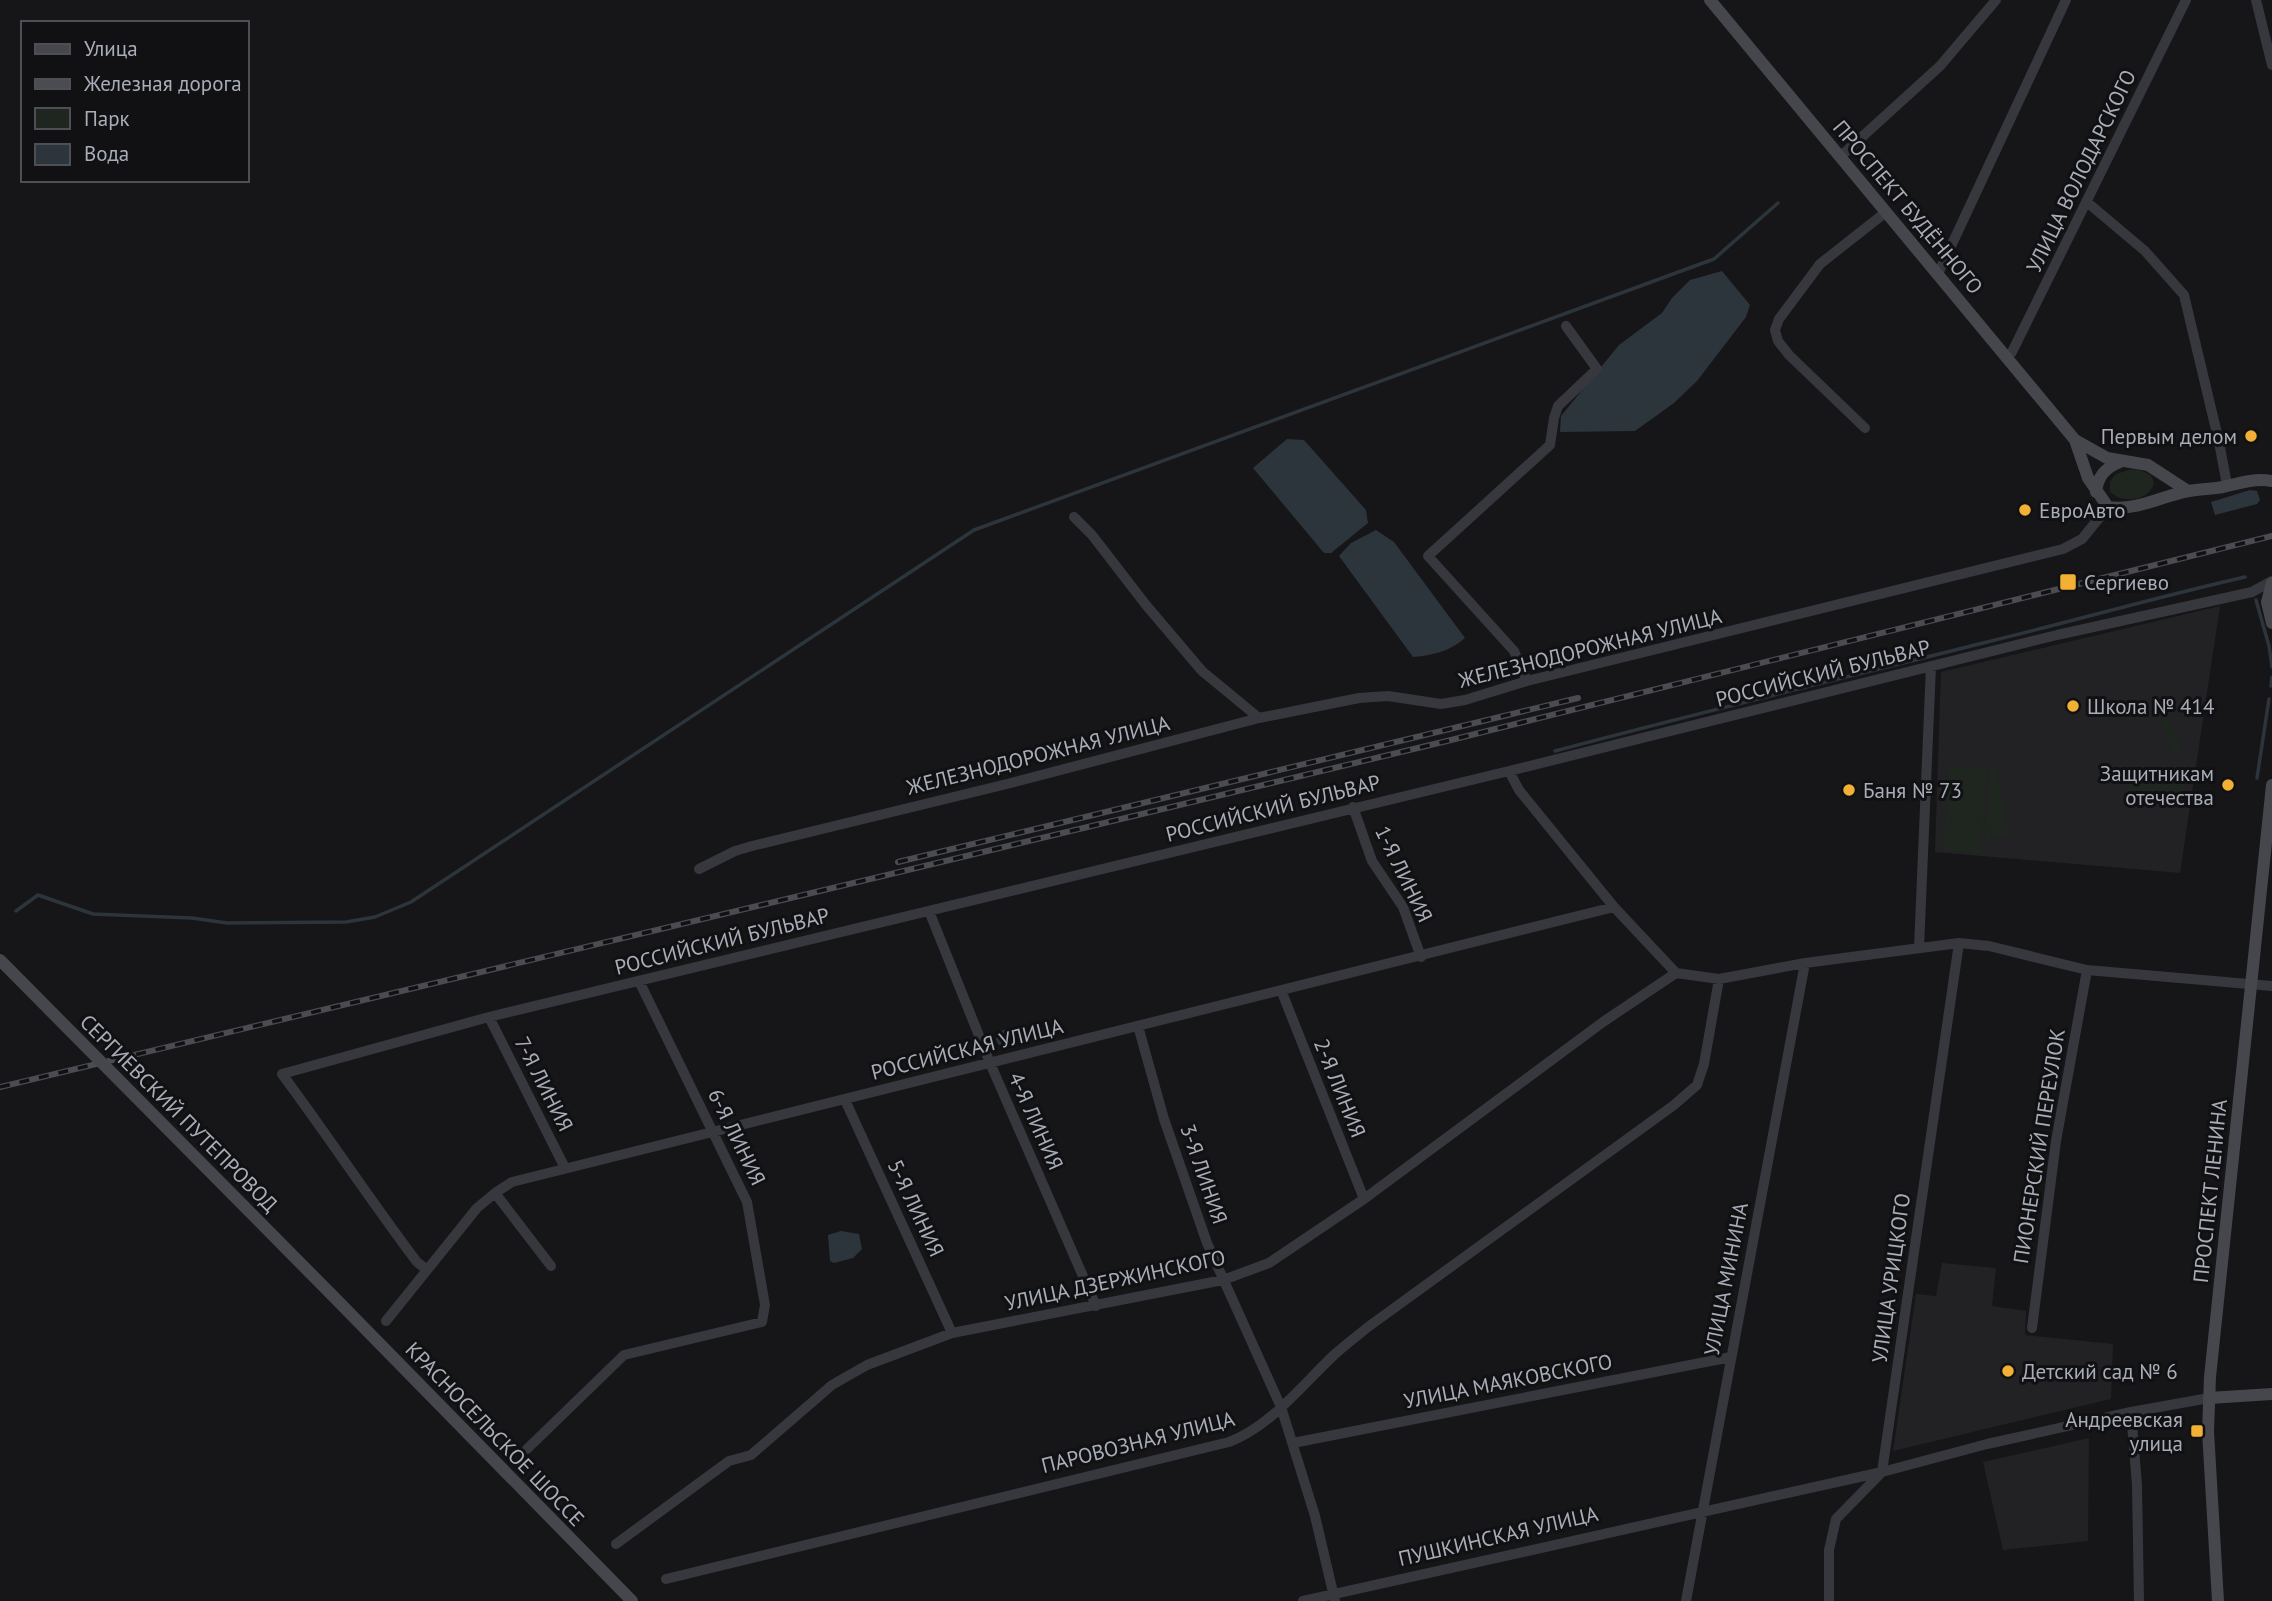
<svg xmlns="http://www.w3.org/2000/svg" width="2272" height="1601" font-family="'PT Sans',sans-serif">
<rect width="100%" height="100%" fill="#161618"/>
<!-- built -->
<path fill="#222225" d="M 2220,606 L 2180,873 L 1935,852 L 1941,672 Z
M 1942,1263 L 1996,1268 L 1992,1306 L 2026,1311 L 2025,1335 L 2113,1344 L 2111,1399 L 1893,1451 L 1916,1294 L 1936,1296 Z
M 2089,1438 L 2088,1541 L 2003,1550 L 1983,1462 Z"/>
<!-- green -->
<path fill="#1e261f" d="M 2132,469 C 2179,474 2139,516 2110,492 L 2110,481 L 2116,474 Z
M 2164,719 L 2173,724 L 2180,751 L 2177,756 L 2173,757 L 2162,720 Z
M 2183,766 C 2187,779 2188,790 2177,799 L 2135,795 L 2128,791 L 2125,778 Z
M 1948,767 L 1986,769 L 1981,853 L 1943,851 Z
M 1989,770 L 1996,770 L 2009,835 L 1990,838 L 1990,843 L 1984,843 Z"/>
<!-- water -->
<path fill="#2c353c" d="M 1722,271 L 1750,305 L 1746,317 L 1697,381 L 1674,403 L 1635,431 L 1560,432 L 1561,416 L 1619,345 L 1662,313 L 1672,298 L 1690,280 Z
M 1287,439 L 1304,440 L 1366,510 L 1368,523 L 1331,553 L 1324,553 L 1253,468 Z
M 2250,490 L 2257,491 L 2260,500 L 2257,504 L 2215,515 L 2211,502 Z
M 1376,530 L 1394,542 L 1465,638 C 1449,652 1433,655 1413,657 L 1339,556 L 1351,543 Z
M 1014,1027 L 1019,1031 L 1018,1042 L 1003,1047 L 998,1044 L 996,1039 L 1000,1031 Z
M 841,1231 L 859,1234 L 862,1249 L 853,1258 L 834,1263 L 830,1261 L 828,1235 Z"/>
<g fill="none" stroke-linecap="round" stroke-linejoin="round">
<!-- stream -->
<path stroke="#2c353c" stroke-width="3.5" d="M 2256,600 L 2269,646 L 2272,667
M 2271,686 L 2272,677
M 1555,751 C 1697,713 1840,679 1983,643 C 2070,622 2157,597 2245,577
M 2257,778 L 2269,699
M 16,911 L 38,895 L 93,914 L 192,918 L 227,923 L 346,922 L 375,917 L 411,902 L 974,530 L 1714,259 L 1778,203"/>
<!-- street -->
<path stroke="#37383d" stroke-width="10" d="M 2256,0 L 2272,65
M 1841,156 L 1940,66 L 1996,0
M 2088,203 L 2145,251 L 2184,295 L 2219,442 L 2227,485
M 1938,274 L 2066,0
M 2007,357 L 2012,352 L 2186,0
M 1865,428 L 1789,355 L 1778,341 L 1775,330 L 1779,319 L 1820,264 L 1886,212
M 1074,517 L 1092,535 L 1146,605 L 1202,671 L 1259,718
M 1527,681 L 1514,651 L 1428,556 L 1550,445 L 1554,418 L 1558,406 L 1597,369 L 1566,326
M 1509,771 L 1519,790 L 1614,907 L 1676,973 L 1719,979 L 1805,963 L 1959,943 L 1989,946 L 2087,970 L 2272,986
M 1353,807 L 1372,861 L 1403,907 L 1421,957
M 699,869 L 735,851 L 752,846 L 1011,783 L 1259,718 L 1359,698 L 1388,696 L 1441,704 L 1465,700 L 1527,681 L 2063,549 L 2082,539 L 2108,507
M 929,911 L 990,1063 L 1096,1306
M 1919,948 L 1931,666
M 1281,990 L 1364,1199
M 489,1017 L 565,1168
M 1138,1026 L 1164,1119 L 1207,1243 L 1281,1407 L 1315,1516 L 1335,1601
M 845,1100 L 952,1333
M 495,1193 L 551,1266
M 426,1269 L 417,1262 C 371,1201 328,1136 282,1074 L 489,1017 L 1509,771 L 2057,635 L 2252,592 L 2272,581
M 386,1321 L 477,1208 L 495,1193 L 512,1182 L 1614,907
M 2032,1328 L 2056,1141 L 2087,970
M 2131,1412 L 2137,1485 L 2139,1601
M 1293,1443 L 1731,1357
M 527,1449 L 624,1355 L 762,1322 L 765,1305 L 747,1202 L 639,981
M 616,1544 L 729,1461 L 751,1455 L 832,1385 L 867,1365 L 952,1333 L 1223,1280 L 1269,1263 L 1364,1199 L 1603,1022 L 1676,973
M 666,1579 L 1229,1442 C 1271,1426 1302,1385 1334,1355 C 1345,1345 1357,1336 1368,1327 L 1674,1105 L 1697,1085 L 1704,1064 L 1719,979
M 1303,1601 L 1882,1472 L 1987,1444 L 2131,1412 L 2209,1398
M 1686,1601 L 1805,963
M 1829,1601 L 1829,1550 L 1836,1519 L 1882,1472 L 1959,943"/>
<!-- secondary -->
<path stroke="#45474d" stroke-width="12" d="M 1710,0 L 2075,440 L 2107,458 L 2148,465 L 2188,491
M 2075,440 L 2088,478 L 2108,507 C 2138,511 2161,496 2189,491 C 2200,489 2212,489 2223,487 C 2239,483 2255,478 2272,481
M 2096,492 C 2098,476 2105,468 2120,462
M 2272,583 L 2267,602 L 2272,623
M 331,1294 L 632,1601
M 2209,1398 L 2272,1394
M 2218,1601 L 2208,1431 L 2210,1377 L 2272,785"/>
<!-- rail casing -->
<g stroke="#4a4c52" stroke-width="6">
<path id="rail" d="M 898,862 L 1578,698
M 0,1087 L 1447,741 L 2272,536"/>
</g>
<!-- rail -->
<use href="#rail" stroke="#111113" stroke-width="3.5" stroke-dasharray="10" stroke-linecap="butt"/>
<!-- secondary-bridge -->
<path stroke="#45474d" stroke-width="12" d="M 0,960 L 331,1294"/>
</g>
<!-- markers -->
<g fill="#f2b134" stroke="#111113" stroke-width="2.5">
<circle cx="2251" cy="436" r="7"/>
<circle cx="2025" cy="510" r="7"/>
<rect x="2059" y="573" width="18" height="18" rx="3.5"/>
<circle cx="2073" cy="706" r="7"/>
<circle cx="2228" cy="785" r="7"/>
<circle cx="1849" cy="790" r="7"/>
<circle cx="2008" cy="1371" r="7"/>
<rect x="2190" y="1424" width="14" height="14" rx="3.5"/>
</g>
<g text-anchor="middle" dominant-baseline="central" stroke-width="6" stroke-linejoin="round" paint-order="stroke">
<!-- street labels -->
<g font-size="21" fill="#a8adb8" stroke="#111113">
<text transform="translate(2081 171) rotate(-64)">УЛИЦА ВОЛОДАРСКОГО</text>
<text transform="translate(1908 207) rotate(50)">ПРОСПЕКТ БУДЁННОГО</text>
<text transform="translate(1590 648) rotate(-14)">ЖЕЛЕЗНОДОРОЖНАЯ УЛИЦА</text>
<text transform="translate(1823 673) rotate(-14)">РОССИЙСКИЙ БУЛЬВАР</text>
<text transform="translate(1038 755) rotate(-14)">ЖЕЛЕЗНОДОРОЖНАЯ УЛИЦА</text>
<text transform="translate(1273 808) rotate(-14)">РОССИЙСКИЙ БУЛЬВАР</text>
<text transform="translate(1404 874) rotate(64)">1-Я ЛИНИЯ</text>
<text transform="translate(722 941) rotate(-14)">РОССИЙСКИЙ БУЛЬВАР</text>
<text transform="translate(967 1049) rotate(-14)">РОССИЙСКАЯ УЛИЦА</text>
<text transform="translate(544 1084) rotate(63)">7-Я ЛИНИЯ</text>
<text transform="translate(1340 1088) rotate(68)">2-Я ЛИНИЯ</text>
<text transform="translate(179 1113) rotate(45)">СЕРГИЕВСКИЙ ПУТЕПРОВОД</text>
<text transform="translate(1036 1121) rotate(66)">4-Я ЛИНИЯ</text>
<text transform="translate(737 1137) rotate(64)">6-Я ЛИНИЯ</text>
<text transform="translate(2039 1146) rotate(-81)">ПИОНЕРСКИЙ ПЕРЕУЛОК</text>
<text transform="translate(1204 1174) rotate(71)">3-Я ЛИНИЯ</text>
<text transform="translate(2210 1191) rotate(-84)">ПРОСПЕКТ ЛЕНИНА</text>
<text transform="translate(916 1208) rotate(65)">5-Я ЛИНИЯ</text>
<text transform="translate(1891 1278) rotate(-82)">УЛИЦА УРИЦКОГО</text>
<text transform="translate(1726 1279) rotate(-79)">УЛИЦА МИНИНА</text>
<text transform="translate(1115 1280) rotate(-12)">УЛИЦА ДЗЕРЖИНСКОГО</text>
<text transform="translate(1508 1381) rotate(-11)">УЛИЦА МАЯКОВСКОГО</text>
<text transform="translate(495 1434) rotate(46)">КРАСНОСЕЛЬСКОЕ ШОССЕ</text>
<text transform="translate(1138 1442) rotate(-14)">ПАРОВОЗНАЯ УЛИЦА</text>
<text transform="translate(1498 1536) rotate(-13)">ПУШКИНСКАЯ УЛИЦА</text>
</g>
<!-- poi labels -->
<g font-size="21" fill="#a8adb8" stroke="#111113" text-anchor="start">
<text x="2237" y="436" text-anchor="end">Первым делом</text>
<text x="2039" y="510">ЕвроАвто</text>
<text x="2084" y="582">Сергиево</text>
<text x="2087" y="706">Школа № 414</text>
<text x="2214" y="773" text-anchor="end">Защитникам<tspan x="2214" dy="24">отечества</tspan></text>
<text x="1863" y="790">Баня № 73</text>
<text x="2022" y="1371">Детский сад № 6</text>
<text x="2183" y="1419" text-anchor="end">Андреевская<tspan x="2183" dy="24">улица</tspan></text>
</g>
</g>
<!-- legend -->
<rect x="21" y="21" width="228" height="161" fill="#111113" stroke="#4d4f55" stroke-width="2"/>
<rect x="35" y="44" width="35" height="10" fill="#45474d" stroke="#4d4f55" stroke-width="2"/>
<text x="84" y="56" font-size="21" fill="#a8adb8">Улица</text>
<rect x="35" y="79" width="35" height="10" fill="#4a4c52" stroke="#4d4f55" stroke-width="2"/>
<text x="84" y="91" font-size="21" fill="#a8adb8">Железная дорога</text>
<rect x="35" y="108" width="35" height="21" fill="#1e261f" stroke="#4d4f55" stroke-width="2"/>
<text x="84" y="126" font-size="21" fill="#a8adb8">Парк</text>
<rect x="35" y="144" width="35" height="21" fill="#2c353c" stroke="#4d4f55" stroke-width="2"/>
<text x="84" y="161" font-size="21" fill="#a8adb8">Вода</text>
</svg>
